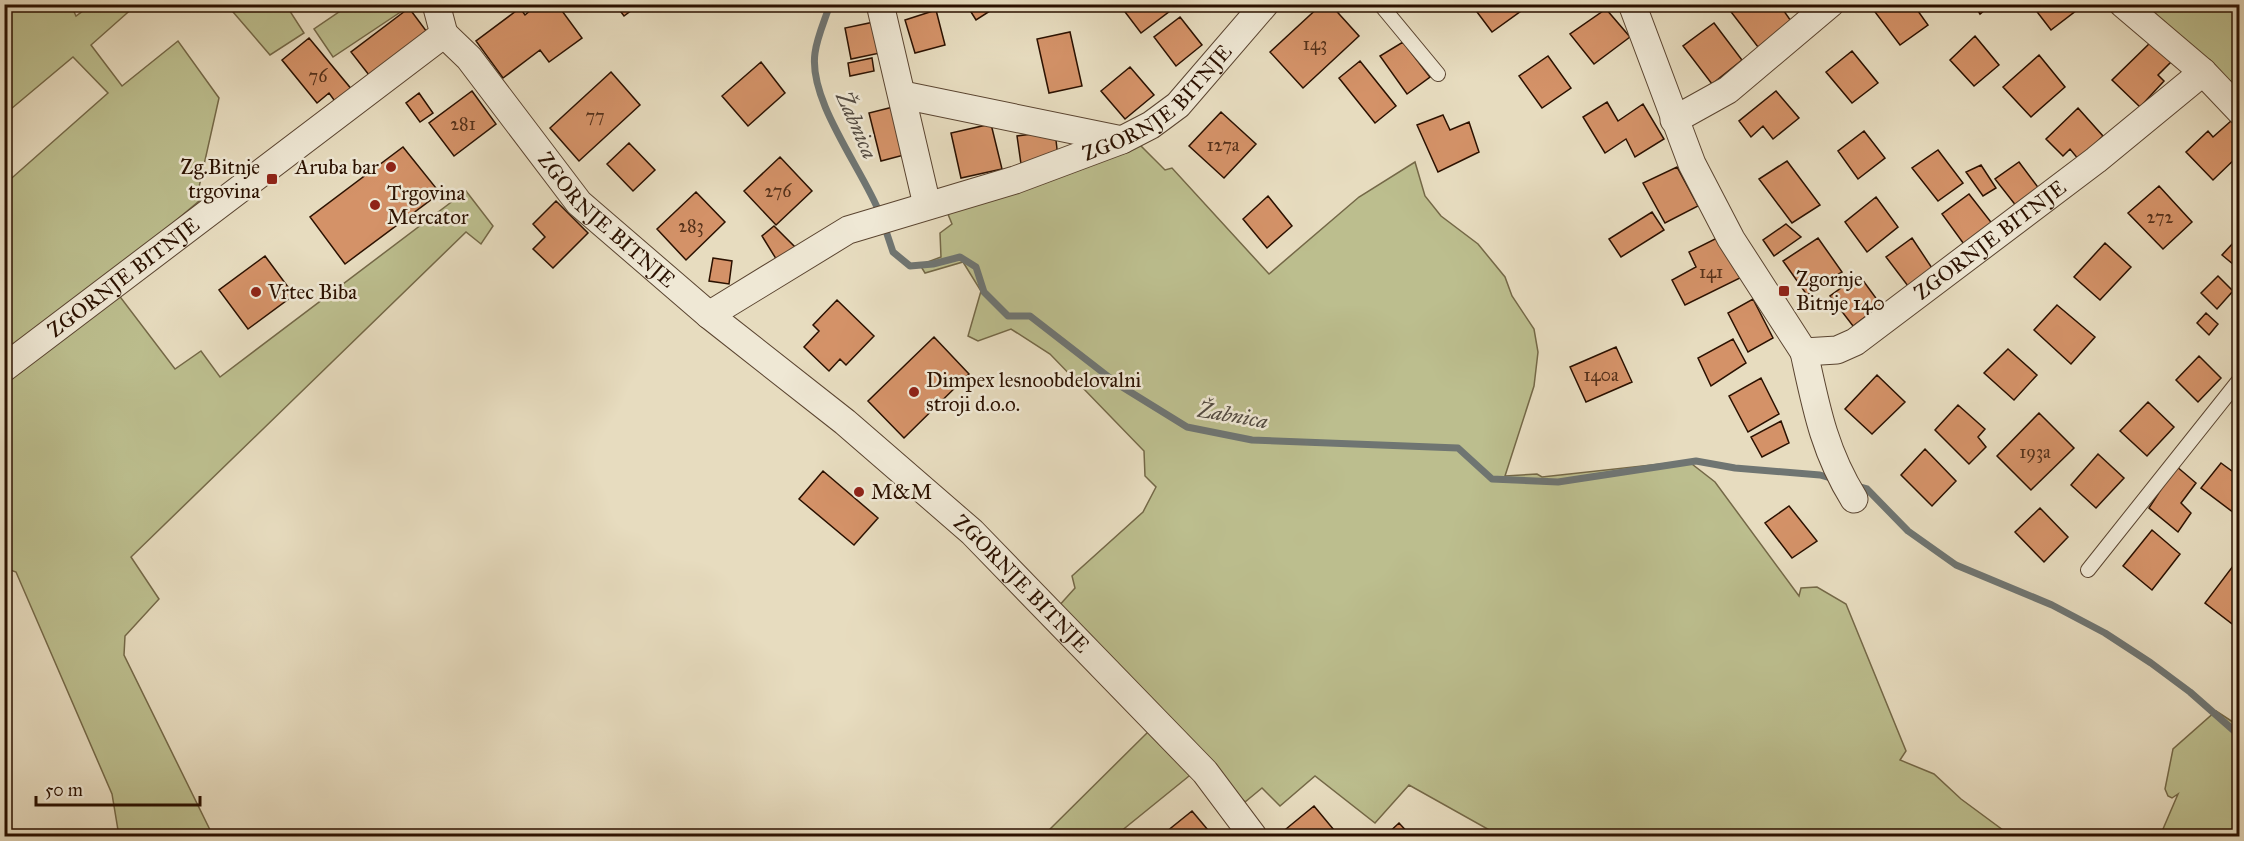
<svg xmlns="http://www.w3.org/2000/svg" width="2244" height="841" font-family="'IM FELL Great Primer',serif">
<rect width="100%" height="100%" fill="#e7dcbf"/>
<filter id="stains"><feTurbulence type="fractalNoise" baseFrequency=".00333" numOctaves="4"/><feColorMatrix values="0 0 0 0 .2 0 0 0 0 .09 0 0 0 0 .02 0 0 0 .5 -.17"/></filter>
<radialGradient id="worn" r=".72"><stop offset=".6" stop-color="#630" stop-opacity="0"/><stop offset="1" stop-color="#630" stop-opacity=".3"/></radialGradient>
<!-- green -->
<path fill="#bcbe8e" stroke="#746847" stroke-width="1.5" d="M 5,5 L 71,5 L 76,16 L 91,5 L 133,5 L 135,6 L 91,45 L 122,86 L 178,41 L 219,98 L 199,187 L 205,196 L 161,233 L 5,354 L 5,184 L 108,93 L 73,57 L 5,114 Z
M 227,5 L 267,5 L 269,7 L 286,5 L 304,33 L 270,55 Z
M 349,5 L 349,4 L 411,5 L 333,57 L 314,29 Z
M 2146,5 L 2239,5 L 2239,89 Z
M 1133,145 L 1141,146 L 1165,170 L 1172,168 L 1269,274 L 1359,197 L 1415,162 L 1425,196 L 1441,216 L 1478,244 L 1505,277 L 1512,296 L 1534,329 L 1538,352 L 1534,386 L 1505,476 L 1537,474 L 1542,477 L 1688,461 L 1715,482 L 1799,596 L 1801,588 L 1817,587 L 1846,604 L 1906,751 L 1900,760 L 1934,774 L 1961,799 L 2011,836 L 1500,836 L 1409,785 L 1375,823 L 1315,776 L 1280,806 L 1262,788 L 1245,802 L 1057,608 L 1075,588 L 1072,576 L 1143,512 L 1156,487 L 1145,476 L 1144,451 L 1050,354 L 1011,329 L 978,341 L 968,336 L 981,291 L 963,262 L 925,273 L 920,265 L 941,257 L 940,233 L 952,224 L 945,207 Z
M 466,191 L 493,226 L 481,244 L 466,232 L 131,557 L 159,599 L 125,636 L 124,655 L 213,836 L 119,836 L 112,794 L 16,572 L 5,568 L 5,379 L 118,294 L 175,369 L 201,351 L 220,377 Z
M 2216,711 L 2239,726 L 2239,836 L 2160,836 L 2178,794 L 2172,798 L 2168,796 L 2165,789 L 2173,749 Z
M 1152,728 L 1194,772 L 1115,836 L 1043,836 Z"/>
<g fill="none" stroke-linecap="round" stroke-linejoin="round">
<!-- stream -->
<path stroke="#6f7572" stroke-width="7" d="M 830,4 C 825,20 817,37 815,53 C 808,101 863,170 880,214
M 884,225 L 893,252 L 910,266 L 933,264 L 960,257 L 976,267 L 984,292 L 1008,316 L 1030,316 L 1119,385 L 1187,427 L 1252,440 L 1458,448 L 1492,479 L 1558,482 L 1696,461 L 1735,468 L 1820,475 L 1834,479
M 1856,486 L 1867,489 L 1908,531 L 1956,565 L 2052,605 L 2105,633 L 2151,663 L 2190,692 L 2240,736"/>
</g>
<!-- building -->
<path fill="#d49268" stroke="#2b1100" stroke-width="1.5" d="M 538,4 L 557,4 L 582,38 L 549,62 L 540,50 L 503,78 L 476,41 L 520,8 L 525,15 Z
M 615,4 L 640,4 L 624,16 Z
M 966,4 L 1001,4 L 976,20 Z
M 1119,4 L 1166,4 L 1170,11 L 1141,33 Z
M 1216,4 L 1231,4 L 1221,11 Z
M 1322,4 L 1330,4 L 1359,36 L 1303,88 L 1270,52 Z
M 1471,4 L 1515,4 L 1521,11 L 1492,32 Z
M 1725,4 L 1779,4 L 1791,21 L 1758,47 Z
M 1885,4 L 1913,4 L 1928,25 L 1900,45 L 1875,12 Z
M 1974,4 L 1992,4 L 1980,14 Z
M 2031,4 L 2073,4 L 2077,10 L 2051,30 Z
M 409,8 L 427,32 L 369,75 L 351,52 Z
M 1606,9 L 1630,37 L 1594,64 L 1570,34 Z
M 936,10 L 945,45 L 915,53 L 905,20 Z
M 1180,17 L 1202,45 L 1176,66 L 1154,37 Z
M 874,22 L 880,53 L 851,59 L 845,28 Z
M 1714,23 L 1742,60 L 1712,84 L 1683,46 Z
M 1070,32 L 1082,86 L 1049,93 L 1037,39 Z
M 1975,36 L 1999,65 L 1974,86 L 1950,60 Z
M 309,38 L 353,91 L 337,104 L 329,93 L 317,103 L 282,60 Z
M 2152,41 L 2173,60 L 2158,75 L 2164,81 L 2140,107 L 2112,80 Z
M 1403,42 L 1430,77 L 1407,94 L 1380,56 Z
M 1852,51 L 1878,83 L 1852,103 L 1826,72 Z
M 2039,55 L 2065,87 L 2031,117 L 2003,87 Z
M 1548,56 L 1571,88 L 1542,108 L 1519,76 Z
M 872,58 L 874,71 L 850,76 L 848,63 Z
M 1360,61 L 1396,106 L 1375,123 L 1339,78 Z
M 761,62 L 785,93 L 748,126 L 722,96 Z
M 1130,67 L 1154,95 L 1125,119 L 1101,91 Z
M 611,72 L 640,105 L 579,161 L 550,128 Z
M 472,91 L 496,124 L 454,156 L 429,123 Z
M 1776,91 L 1799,118 L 1773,139 L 1763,126 L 1751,137 L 1739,121 Z
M 419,93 L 433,113 L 420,122 L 406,103 Z
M 1607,102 L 1618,121 L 1643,104 L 1664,139 L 1635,157 L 1626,139 L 1605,153 L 1583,117 Z
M 897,106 L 904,155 L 881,161 L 869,113 Z
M 2078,108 L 2103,136 L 2079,160 L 2070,149 L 2063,156 L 2046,139 Z
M 1221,112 L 1256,144 L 1224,178 L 1189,146 Z
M 1443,115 L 1450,130 L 1469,122 L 1479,152 L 1438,172 L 1417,125 Z
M 2231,121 L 2240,130 L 2240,154 L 2213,180 L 2186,152 L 2208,131 L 2213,137 Z
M 991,124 L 1002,169 L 961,178 L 951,133 Z
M 1055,131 L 1058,158 L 1021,164 L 1017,136 Z
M 1864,131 L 1885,158 L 1858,179 L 1838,151 Z
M 629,143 L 655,170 L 633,191 L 607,164 Z
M 403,147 L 440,193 L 345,264 L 310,217 Z
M 1938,150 L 1963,183 L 1938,201 L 1912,168 Z
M 780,157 L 812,191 L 776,225 L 744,191 Z
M 1787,161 L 1820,205 L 1792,223 L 1759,179 Z
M 2019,162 L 2040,190 L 2017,207 L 1995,179 Z
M 1981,165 L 1996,188 L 1983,196 L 1966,172 Z
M 1677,167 L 1698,206 L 1665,223 L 1643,183 Z
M 2159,186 L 2192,222 L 2163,249 L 2128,213 Z
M 696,192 L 725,222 L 686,260 L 657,229 Z
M 1969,194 L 1994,226 L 1966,247 L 1942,214 Z
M 1268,196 L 1292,226 L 1267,248 L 1243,219 Z
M 1876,197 L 1898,227 L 1867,252 L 1845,222 Z
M 556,201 L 588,233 L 553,268 L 533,249 L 545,237 L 533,224 Z
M 1652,212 L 1664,230 L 1621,257 L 1609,239 Z
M 1786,224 L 1801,237 L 1774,256 L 1763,240 Z
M 774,226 L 796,248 L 778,262 L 762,236 Z
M 1719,237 L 1740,278 L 1685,305 L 1672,280 L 1696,267 L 1689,252 Z
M 1818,238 L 1842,272 L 1807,295 L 1783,261 Z
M 1912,238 L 1932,268 L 1908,286 L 1886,257 Z
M 2234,242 L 2240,247 L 2240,270 L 2222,255 Z
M 2105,243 L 2131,267 L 2100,300 L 2074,277 Z
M 265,256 L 294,295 L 248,329 L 219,290 Z
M 713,258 L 732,261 L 729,284 L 709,281 Z
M 1859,275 L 1881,305 L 1853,326 L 1830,296 Z
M 2218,276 L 2233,291 L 2217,309 L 2201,293 Z
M 1753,299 L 1773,338 L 1748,352 L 1728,313 Z
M 837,300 L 874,336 L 846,365 L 840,359 L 829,371 L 804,347 L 819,331 L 813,325 Z
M 2057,305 L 2095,337 L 2071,364 L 2034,330 Z
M 2206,313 L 2218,324 L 2209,335 L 2197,323 Z
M 934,337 L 969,374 L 904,438 L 868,401 Z
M 1733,339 L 1746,363 L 1711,386 L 1698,358 Z
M 1616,347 L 1632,382 L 1586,402 L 1570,367 Z
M 2008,349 L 2037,375 L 2014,400 L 1984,373 Z
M 2199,356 L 2221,378 L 2198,402 L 2176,380 Z
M 1877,375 L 1905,402 L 1872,434 L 1845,409 Z
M 1761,378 L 1779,414 L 1748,432 L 1729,396 Z
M 2148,402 L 2174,427 L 2147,456 L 2120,431 Z
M 1958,405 L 1985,429 L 1978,437 L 1986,447 L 1969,464 L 1935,430 Z
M 2039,413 L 2074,448 L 2031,490 L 1997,456 Z
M 1781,421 L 1789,443 L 1762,457 L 1751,437 Z
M 1925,449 L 1956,481 L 1932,506 L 1901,475 Z
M 2098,454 L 2124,478 L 2096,508 L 2071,485 Z
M 2221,463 L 2240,477 L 2240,506 L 2234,513 L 2201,488 Z
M 2176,466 L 2196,483 L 2181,503 L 2191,513 L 2178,532 L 2149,508 Z
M 823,471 L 878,518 L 854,545 L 799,499 Z
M 1789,506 L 1817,541 L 1792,558 L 1765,523 Z
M 2040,508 L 2068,537 L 2044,562 L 2015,532 Z
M 2152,530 L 2180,554 L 2152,590 L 2123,566 Z
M 2233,566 L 2240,572 L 2240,630 L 2205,603 Z
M 1314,806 L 1339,836 L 1293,836 L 1286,829 Z
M 1192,811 L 1213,836 L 1161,836 Z
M 1399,823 L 1411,836 L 1385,836 Z"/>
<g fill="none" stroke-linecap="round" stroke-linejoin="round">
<!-- lane casing -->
<g stroke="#5a4430" stroke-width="16">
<path id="lane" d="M 1380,4 L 1438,74
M 2088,570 L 2240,379"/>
</g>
<!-- street casing -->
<g stroke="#5a4430" stroke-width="29">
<g id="street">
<path d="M 880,4 L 927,205"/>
<path id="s1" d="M 1632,4 L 1692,164 L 1731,239 L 1804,352 L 1837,350 L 1855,342 L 2096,160 L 2203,72"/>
<path d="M 2123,4 L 2203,72 L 2240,111"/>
<path id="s2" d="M 444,34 L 469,58 L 579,203 L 709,315 L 845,422 L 972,532 L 1205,772 L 1253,836"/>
<path d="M 903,95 L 1122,140"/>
<path d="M 1674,120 L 1728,90 L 1830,4"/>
<path id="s3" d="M 709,315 L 848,230 L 1015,180 L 1122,140 L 1151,125 L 1178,105 L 1265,4"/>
<path d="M 1804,352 C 1816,407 1824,451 1854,499"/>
<path id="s4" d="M 4,368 L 444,34 L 436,4"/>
</g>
</g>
<!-- lane -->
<use href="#lane" stroke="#efe8d5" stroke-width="14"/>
<!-- street -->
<use href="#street" stroke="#efe8d5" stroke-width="27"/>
</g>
<!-- markers -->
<g fill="#8f2418" stroke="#efe8d5" stroke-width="2">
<circle cx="391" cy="167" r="6"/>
<rect x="266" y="173" width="12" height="12" rx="3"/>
<circle cx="375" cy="205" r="6"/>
<rect x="1778" y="285" width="12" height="12" rx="3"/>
<circle cx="256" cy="292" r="6"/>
<circle cx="914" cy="392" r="6"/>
<circle cx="859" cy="492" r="6"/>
</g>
<g text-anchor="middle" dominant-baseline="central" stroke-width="5" stroke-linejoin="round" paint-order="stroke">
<!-- number labels -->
<g font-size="18" fill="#55311a">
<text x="1315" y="44">143</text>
<text x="318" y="76">76</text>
<text x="595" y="116">77</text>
<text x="463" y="124">281</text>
<text x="1223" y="145">127a</text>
<text x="778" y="191">276</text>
<text x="2160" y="217">272</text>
<text x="691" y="226">283</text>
<text x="1711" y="272">141</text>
<text x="1601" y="375">140a</text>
<text x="2035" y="452">193a</text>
</g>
<!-- street labels -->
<g font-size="21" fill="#2b1100" stroke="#efe8d5">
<text stroke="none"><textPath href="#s3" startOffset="502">ZGORNJE BITNJE</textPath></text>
<text stroke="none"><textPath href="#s2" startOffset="248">ZGORNJE BITNJE</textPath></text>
<text stroke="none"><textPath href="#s1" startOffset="612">ZGORNJE BITNJE</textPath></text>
<text stroke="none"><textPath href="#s4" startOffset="150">ZGORNJE BITNJE</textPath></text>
<text stroke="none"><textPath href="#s2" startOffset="801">ZGORNJE BITNJE</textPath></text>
</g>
<!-- poi labels -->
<g font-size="21" fill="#2b1100" stroke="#efe8d5" text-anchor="start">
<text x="260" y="167" text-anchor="end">Zg.Bitnje<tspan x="260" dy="24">trgovina</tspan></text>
<text x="379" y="167" text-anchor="end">Aruba bar</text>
<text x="387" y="193">Trgovina<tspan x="387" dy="24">Mercator</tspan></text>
<text x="1796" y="279">Zgornje<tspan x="1796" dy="24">Bitnje 140</tspan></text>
<text x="268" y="292">Vrtec Biba</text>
<text x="926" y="380">Dimpex lesnoobdelovalni<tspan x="926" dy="24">stroji d.o.o.</tspan></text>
<text x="871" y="492">M&amp;M</text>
</g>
<!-- water labels -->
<g font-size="22" font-style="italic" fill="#534b42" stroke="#efe8d5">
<text transform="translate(857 125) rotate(66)">Žabnica</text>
<text transform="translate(1233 415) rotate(10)">Žabnica</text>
</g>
</g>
<!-- margin -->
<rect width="2244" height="841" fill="none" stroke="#e7dcbf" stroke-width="24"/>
<rect x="6" y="6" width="2232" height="829" fill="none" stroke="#2b1100" stroke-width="3"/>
<rect x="12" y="12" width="2220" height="817" fill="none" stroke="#2b1100" stroke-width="1.5"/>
<!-- scale -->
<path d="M36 796v9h164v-9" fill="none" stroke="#2b1100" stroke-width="3"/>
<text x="45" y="796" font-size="18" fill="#2b1100" stroke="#efe8d5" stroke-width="4.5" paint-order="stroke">50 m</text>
<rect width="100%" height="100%" filter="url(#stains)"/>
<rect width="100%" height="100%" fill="url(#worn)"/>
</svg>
